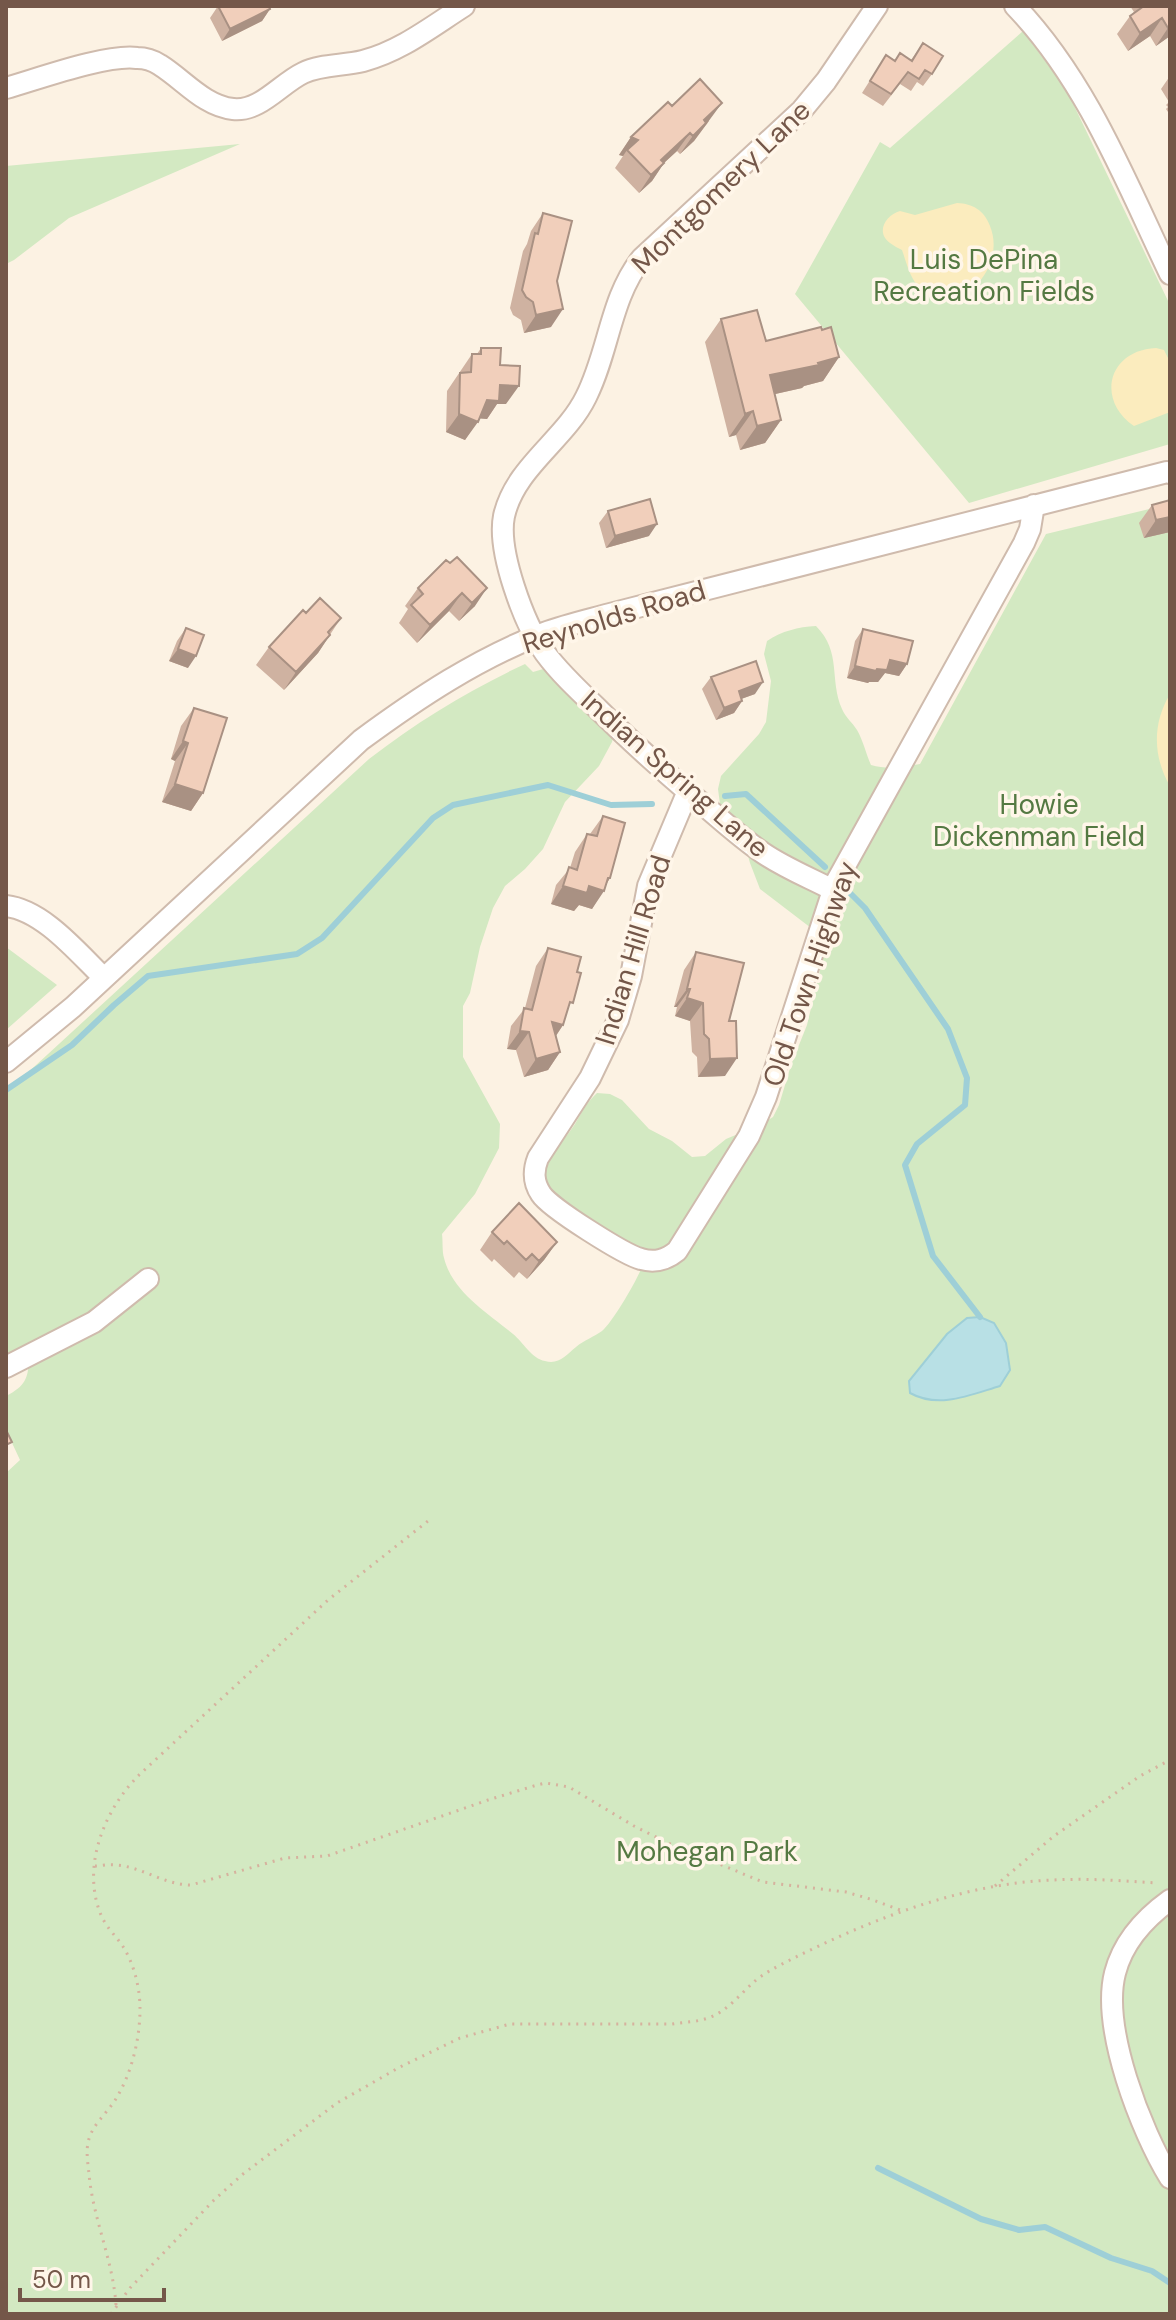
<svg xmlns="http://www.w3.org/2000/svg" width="1176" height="2320" font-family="'DM Sans',sans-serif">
<rect width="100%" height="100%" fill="#fcf2e3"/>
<!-- green -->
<path fill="#d3e9c2" d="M 1023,31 L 1066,89 L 1170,305 L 1170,444 L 969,503 L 795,294 L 880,142 L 890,148 Z
M 240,144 L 69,218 L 14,260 L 6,264 L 6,166 Z
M 1170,504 L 1170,2314 L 6,2314 L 6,1473 L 20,1460 L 6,1430 L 6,1396 C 31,1384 29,1371 28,1346 L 6,1357 L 6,1091 L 35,1066 L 369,759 C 418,721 469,690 525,664 L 533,672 L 557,665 L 618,717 L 612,742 L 599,766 L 565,802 L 543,849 L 525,869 L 505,886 L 493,908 L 480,947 L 470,993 L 463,1006 L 463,1057 L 500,1124 L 499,1148 L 475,1194 L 442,1234 C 443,1242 442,1251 444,1258 C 453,1293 488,1313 513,1334 C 523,1342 532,1359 545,1361 C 559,1365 566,1355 576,1347 C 584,1340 594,1337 602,1331 C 613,1322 639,1277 643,1264 L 610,1245 L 543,1185 C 548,1153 559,1148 575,1124 C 582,1112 587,1102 597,1093 L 610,1094 L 622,1100 L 649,1129 L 672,1141 L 692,1157 L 705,1156 L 726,1139 L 762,1124 L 773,1117 L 779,1105 L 791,1065 L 807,1025 L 820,970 L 821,943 L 815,931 L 760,889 L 750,863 L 739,823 L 720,804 L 718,789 L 721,776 L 759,734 L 766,722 L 771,681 L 764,654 L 767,641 C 782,631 798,627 816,626 C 842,652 829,679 842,709 C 846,718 852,722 857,730 C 863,740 866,754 871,765 C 888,770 903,767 920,764 L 1046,534 Z
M 6,947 L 57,985 L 6,1030 Z"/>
<!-- sand -->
<path fill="#fbecbe" d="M 957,203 C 973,204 984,210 990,226 C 1009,273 949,325 917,285 C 909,275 906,261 902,250 C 898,248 894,246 890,243 C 875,232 886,215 900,211 L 915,215 Z
M 1156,348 L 1164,350 L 1170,362 L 1170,412 L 1134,426 C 1095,399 1109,350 1156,348 Z
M 1170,694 L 1170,786 C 1153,757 1152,724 1170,694 Z"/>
<!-- water -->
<path fill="#b8e0e5" stroke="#9ecfd7" stroke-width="2" d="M 980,1317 L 994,1323 L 1006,1343 L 1010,1370 L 1000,1386 C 970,1395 939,1409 910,1393 L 909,1381 L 947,1334 L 967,1318 Z"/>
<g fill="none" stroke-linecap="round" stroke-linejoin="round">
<!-- stream -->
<path stroke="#9ecfd7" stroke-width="6" d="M 725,796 L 746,794 L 825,867
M 849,892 L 865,908 L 948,1029 L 967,1078 L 965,1105 L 917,1144 L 905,1165 L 933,1256 L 980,1317
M 6,1090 L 72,1045 L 114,1005 L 148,976 L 297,954 L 322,938 L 433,818 L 453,805 L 548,785 L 611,805 L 652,804
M 878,2168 L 981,2219 L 1019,2230 L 1045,2227 L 1111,2258 L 1152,2271 L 1170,2283"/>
<!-- minor casing -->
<g stroke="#cfbbad" stroke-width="24">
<path id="minor" d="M 1015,6 C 1087,81 1126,182 1170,274
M 6,88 C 38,79 106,54 137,58 C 145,58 154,61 160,65 C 184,80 204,106 233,109 C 260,112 280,84 303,73 C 321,64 343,66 363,61 C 401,51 431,27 464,6
M 688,791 L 648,886 L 631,976 L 618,1020 L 590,1078 L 538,1158 C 533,1171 533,1182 541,1194 C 550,1208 625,1255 641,1259 C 655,1263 666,1260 677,1251 L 749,1136 L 766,1097 L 835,884 L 1024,543 L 1030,529 L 1034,505
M 833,890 C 810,878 785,868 763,853 C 738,836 716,815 693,796 C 659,767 626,737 595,706 C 577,689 559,672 545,653 C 524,624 497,551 504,516 C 515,467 565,440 586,397 C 609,352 610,298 642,258 L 802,110 L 826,81 L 877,6
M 6,906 C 43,910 78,953 104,978
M 6,1062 L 73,1007 L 361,740 C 418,698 478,658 544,633 C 566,625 588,620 610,614 L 1167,472 L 1170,473
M 6,1367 L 94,1322 L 148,1279
M 1170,1900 C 1145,1918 1123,1942 1115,1973 C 1101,2028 1141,2131 1170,2178"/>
</g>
<!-- path -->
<path stroke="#d6b29e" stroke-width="3" stroke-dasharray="2 6" stroke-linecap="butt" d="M 95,1866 C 101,1866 108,1864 115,1865 C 141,1866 164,1885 191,1885 L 285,1858 L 327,1856 L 488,1800 L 537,1785 L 546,1783 L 569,1787 L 634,1826 L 668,1843 L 763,1882 L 846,1892 L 870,1899 L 903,1911
M 995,1886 L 1054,1836 L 1140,1776 L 1170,1760
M 116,2305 C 113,2260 93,2219 89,2174 C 88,2164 86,2153 88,2143 C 91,2125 108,2113 117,2097 C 132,2072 140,2038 140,2009 C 140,1988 134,1963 122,1945 C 115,1935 106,1927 101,1915 C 81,1867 104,1810 139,1775 L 328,1600 L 428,1521
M 111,2314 L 130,2288 L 214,2200 L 243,2174 L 337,2103 L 400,2067 L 460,2038 L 510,2024 L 672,2024 C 684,2022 697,2022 708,2018 C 727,2012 741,1993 756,1980 C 769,1970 784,1963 798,1956 C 877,1917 966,1883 1054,1880 C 1089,1878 1124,1881 1158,1883"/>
<!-- minor -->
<use href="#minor" stroke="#fff" stroke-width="20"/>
</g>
<!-- wall -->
<path fill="#cfb2a1" d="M 218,6 L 270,9 L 262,21 L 222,41 L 210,18 Z
M 1130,6 L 1170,6 L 1170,36 L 1156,46 L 1150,36 L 1128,51 L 1117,34 L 1130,16 L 1134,12 Z
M 923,43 L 932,74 L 923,86 L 917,82 L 911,91 L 900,84 L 883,106 L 862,93 L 886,55 L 895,60 L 911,60 Z
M 1170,76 L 1170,115 L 1166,109 L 1168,107 L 1166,105 L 1169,102 L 1161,89 Z
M 672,106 L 709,121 L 694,141 L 680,154 L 677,151 L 664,163 L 652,181 L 639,193 L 615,168 L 623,156 L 619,155 L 631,137 Z
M 543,213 L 557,281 L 551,327 L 524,333 L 521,320 L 513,315 L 510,308 L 523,251 L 527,244 L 531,231 Z
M 721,319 L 766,341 L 839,357 L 823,381 L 804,386 L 802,388 L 775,394 L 781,420 L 765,443 L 740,450 L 736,435 L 729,437 L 705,342 Z
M 481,348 L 500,365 L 506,404 L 497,404 L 487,419 L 479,418 L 465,440 L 446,432 L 447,391 L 472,354 L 477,354 Z
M 1170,500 L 1170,532 L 1144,538 L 1139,523 L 1152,505 Z
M 608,511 L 649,536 L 606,548 L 599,523 Z
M 446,560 L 475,606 L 459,621 L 449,611 L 417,643 L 399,623 L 408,609 L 405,606 L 418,588 Z
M 306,613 L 341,618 L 318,653 L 284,690 L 256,665 L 269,647 Z
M 186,628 L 188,668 L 169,661 L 177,641 Z
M 863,629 L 907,664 L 899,676 L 885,673 L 878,682 L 869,682 L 868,683 L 847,678 L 855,641 Z
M 711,677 L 755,694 L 741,699 L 742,701 L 734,713 L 716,720 L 702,689 Z
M 194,708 L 203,793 L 191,811 L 162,802 L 175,761 L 171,759 L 181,726 Z
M 603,816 L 610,878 L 592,909 L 579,905 L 574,911 L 551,904 L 556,885 L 570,868 L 575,852 L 587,834 L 590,834 Z
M 548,948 L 567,1012 L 563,1025 L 556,1036 L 560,1052 L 548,1070 L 524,1077 L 516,1050 L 507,1049 L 511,1026 L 525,1008 L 536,966 Z
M 696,952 L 729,1021 L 725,1076 L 698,1077 L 697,1057 L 692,1052 L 690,1021 L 675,1016 L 677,1007 L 674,1007 L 684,970 Z
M 492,1232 L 557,1242 L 544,1260 L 527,1279 L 519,1272 L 514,1278 L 494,1259 L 492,1262 L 480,1250 Z"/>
<!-- shaded-wall -->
<path fill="#a99183" d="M 270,9 L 262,21 L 222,41 L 230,29 Z
M 1162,18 L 1150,36 L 1128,51 L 1140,33 Z
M 1170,27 L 1170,36 L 1156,46 L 1168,28 Z
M 722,103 L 694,141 L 680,154 L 704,120 Z
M 690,133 L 677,151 L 653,173 L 664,163 L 652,181 L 639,193 L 661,160 Z
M 631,137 L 638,140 L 627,150 L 623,156 L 619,155 Z
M 563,309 L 551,327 L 524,333 L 536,315 Z
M 839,357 L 823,381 L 804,386 L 802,388 L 753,399 L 770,375 Z
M 500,385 L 519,386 L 506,404 L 497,404 L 487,419 L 474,418 Z
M 753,411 L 736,435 L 729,437 L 745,414 Z
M 459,414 L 478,422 L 465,440 L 446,432 Z
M 781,420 L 765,443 L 740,450 L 757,426 Z
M 1170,517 L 1170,532 L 1144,538 L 1156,520 Z
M 657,524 L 649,536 L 606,548 L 615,536 Z
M 487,588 L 475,606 L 459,621 L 472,603 Z
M 462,593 L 449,611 L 417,643 L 430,625 Z
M 330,635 L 318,653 L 284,690 L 296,672 Z
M 178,649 L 196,656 L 188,668 L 169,661 Z
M 890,660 L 907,664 L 899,676 L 885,673 L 878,682 L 869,682 L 868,683 L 847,678 L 855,666 Z
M 763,682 L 755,694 L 730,703 L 739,691 Z
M 742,701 L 734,713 L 716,720 L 724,708 Z
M 183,741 L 188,743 L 175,761 L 171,759 Z
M 175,784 L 203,793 L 191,811 L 162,802 Z
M 608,878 L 610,878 L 602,890 L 604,891 L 592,909 L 579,905 L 574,911 L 551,904 L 563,886 L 589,886 Z
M 687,989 L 690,989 L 677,1007 L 674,1007 Z
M 687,998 L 703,1003 L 690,1021 L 675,1016 Z
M 552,1022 L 563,1025 L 551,1043 Z
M 520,1031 L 529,1032 L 516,1050 L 507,1049 Z
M 560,1052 L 548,1070 L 524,1077 L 536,1059 Z
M 737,1058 L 725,1076 L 698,1077 L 710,1059 Z
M 557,1242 L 544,1260 L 527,1279 L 539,1261 Z"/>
<!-- building -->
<path fill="#f1cfbb" stroke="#a99183" stroke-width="2" d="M 218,6 L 269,6 L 270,9 L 230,29 Z
M 1144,6 L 1170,6 L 1170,27 L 1168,28 L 1162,18 L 1140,33 L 1130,16 Z
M 923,43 L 943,56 L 932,74 L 925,70 L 919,79 L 908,72 L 891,94 L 870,81 L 886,55 L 895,61 L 900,53 L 912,61 Z
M 700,79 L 722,103 L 704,120 L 706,123 L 693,136 L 690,133 L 661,160 L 664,163 L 651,175 L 627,150 L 638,140 L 631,137 L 668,102 L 672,106 Z
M 543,213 L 572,221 L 557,281 L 563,309 L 536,315 L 533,302 L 526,297 L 522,290 L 535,233 L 538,234 Z
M 757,310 L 766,341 L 821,327 L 822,330 L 831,327 L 839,357 L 818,363 L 819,365 L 770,375 L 781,420 L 757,426 L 753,411 L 745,414 L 721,319 Z
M 481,348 L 501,348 L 500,365 L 520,366 L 519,386 L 500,385 L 499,401 L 487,400 L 478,422 L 459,414 L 460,373 L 471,372 L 472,354 L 481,354 Z
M 650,499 L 657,524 L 615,536 L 608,511 Z
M 1170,500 L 1170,517 L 1156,520 L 1152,505 Z
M 457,557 L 487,588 L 472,603 L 462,593 L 430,625 L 411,605 L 423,594 L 418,588 L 446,560 L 450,563 Z
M 320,598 L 341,618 L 328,632 L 330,635 L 296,672 L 269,647 L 303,610 L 306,613 Z
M 186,628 L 204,635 L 196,656 L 178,649 Z
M 863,629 L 913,641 L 907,664 L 890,660 L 887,670 L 877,669 L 876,671 L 855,666 Z
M 756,661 L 763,682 L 739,691 L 742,701 L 724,708 L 711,677 Z
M 194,708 L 227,718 L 203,793 L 175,784 L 188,743 L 183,741 Z
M 603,816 L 625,823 L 610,878 L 608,878 L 604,891 L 589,886 L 587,893 L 563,886 L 569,867 L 577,870 L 587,834 L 597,836 Z
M 548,948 L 581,957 L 577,972 L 581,973 L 573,1003 L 570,1002 L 563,1025 L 552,1022 L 560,1052 L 536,1059 L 529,1032 L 520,1031 L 524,1008 L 532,1010 Z
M 696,952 L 744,963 L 729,1021 L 736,1021 L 737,1058 L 710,1059 L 709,1039 L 704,1034 L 703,1003 L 687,998 L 690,989 L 687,989 Z
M 519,1203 L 557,1242 L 539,1261 L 532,1254 L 526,1260 L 507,1241 L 504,1244 L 492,1232 Z
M 6,1430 L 12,1442 L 6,1445 Z"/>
<g text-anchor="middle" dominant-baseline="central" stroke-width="7" stroke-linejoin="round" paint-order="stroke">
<!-- street labels -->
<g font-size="28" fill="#745749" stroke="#fff6e9">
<text transform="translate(721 187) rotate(-44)">Montgomery Lane</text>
<text transform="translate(614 617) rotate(-17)">Reynolds Road</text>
<text transform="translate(675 774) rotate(41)">Indian Spring Lane</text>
<text transform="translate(633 950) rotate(-73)">Indian Hill Road</text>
<text transform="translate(810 974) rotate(-71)">Old Town Highway</text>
</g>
<!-- park labels -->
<g font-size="28" fill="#547942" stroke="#fff6e9">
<text x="984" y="259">Luis DePina<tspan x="984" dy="32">Recreation Fields</tspan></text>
<text x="1039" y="804">Howie<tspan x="1039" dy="32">Dickenman Field</tspan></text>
<text x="707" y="1851">Mohegan Park</text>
</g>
</g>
<!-- border -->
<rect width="1176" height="2320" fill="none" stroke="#745749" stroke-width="16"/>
<!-- scale -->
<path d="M20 2288v12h144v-12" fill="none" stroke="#745749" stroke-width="4"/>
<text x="32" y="2288" font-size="24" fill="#745749" stroke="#fff6e9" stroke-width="6" paint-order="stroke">50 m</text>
</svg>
